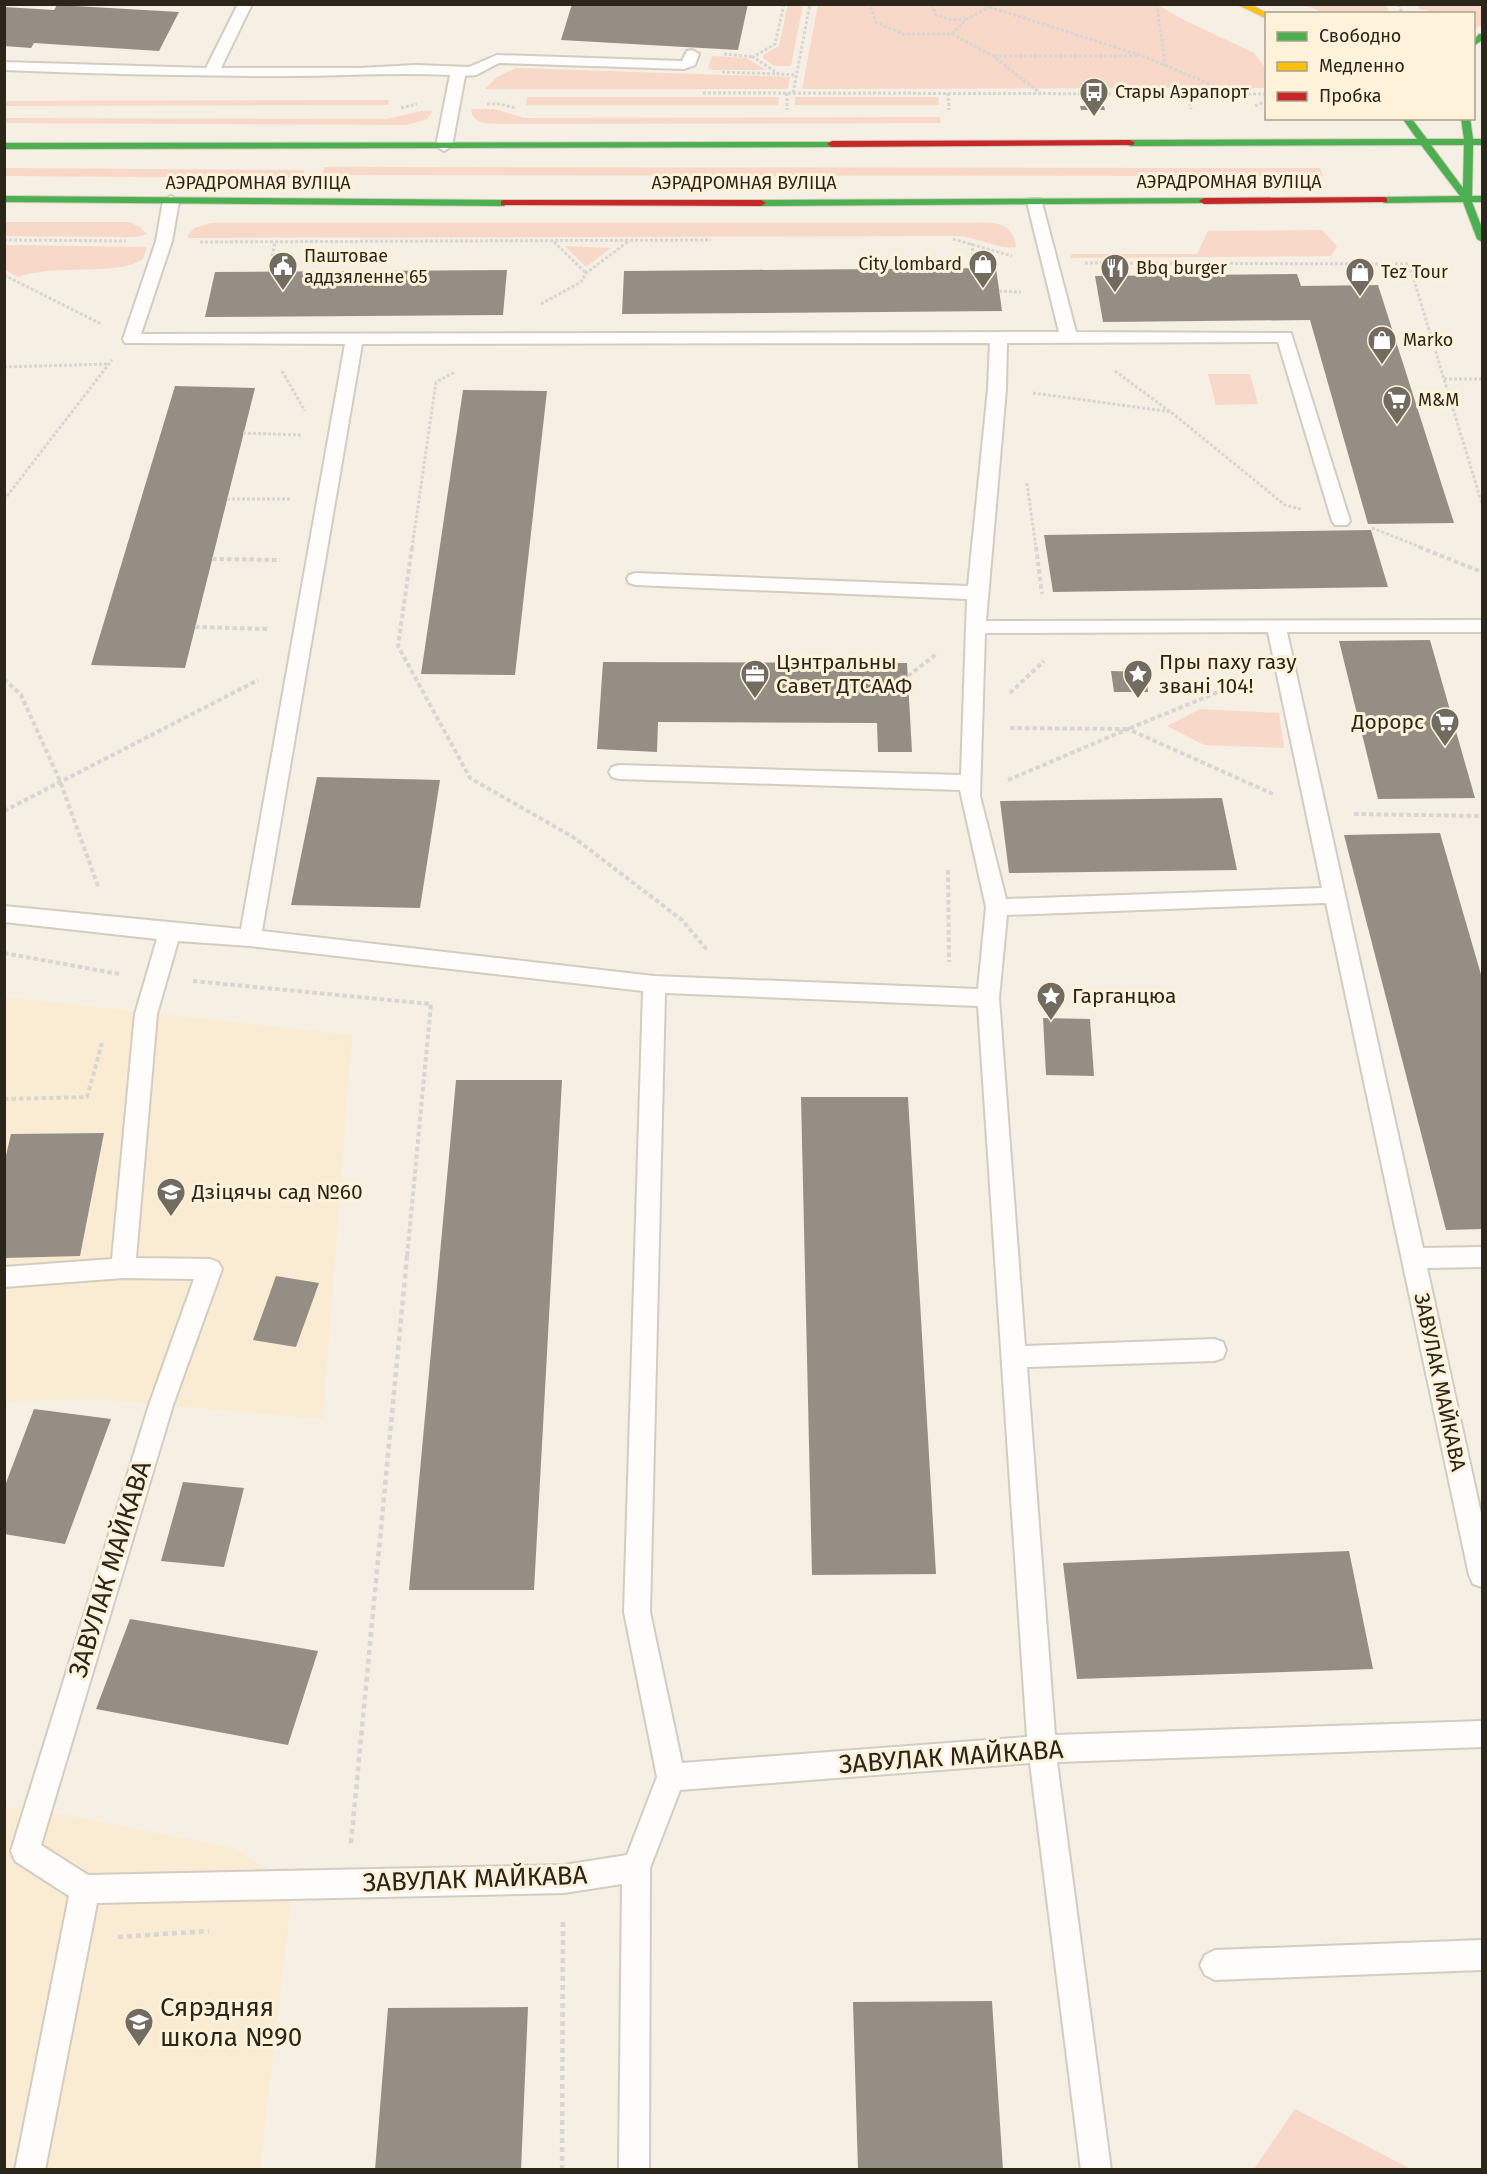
<svg xmlns="http://www.w3.org/2000/svg" width="1487" height="2174" font-family="'Fira Sans',sans-serif">
<rect width="100%" height="100%" fill="#f6efe3"/>
<!-- built -->
<path fill="#faecd2" d="M 5,997 L 352,1035 L 323,1419 L 107,1400 L 5,1401 Z
M 5,1807 L 36,1809 L 233,1848 L 293,1884 L 260,2169 L 5,2170 Z"/>
<!-- green -->
<path fill="#f8d8c8" d="M 788,4 L 803,5 L 791,66 L 774,66 L 763,58 L 763,55 L 779,46 Z
M 818,5 L 1158,5 L 1182,19 L 1254,53 L 1264,66 L 1265,88 L 802,89 Z
M 1303,5 L 1386,5 L 1389,10 L 1383,11 L 1383,13 L 1325,13 Z
M 1418,5 L 1482,5 L 1482,25 L 1474,29 L 1474,14 L 1429,13 L 1427,10 L 1420,10 Z
M 712,56 L 746,58 L 766,70 L 712,70 L 708,68 Z
M 516,68 L 790,77 L 788,89 L 485,89 L 497,77 Z
M 527,97 L 779,97 L 778,105 L 526,105 Z
M 795,97 L 938,97 L 939,105 L 795,105 Z
M 389,100 L 388,105 L 4,106 L 5,101 Z
M 471,109 L 495,109 L 524,118 L 940,117 L 941,123 L 497,124 C 485,123 472,123 471,109 Z
M 421,111 L 433,111 L 427,119 L 407,125 L 4,123 L 5,118 L 387,119 Z
M 324,167 L 1320,168 L 1323,176 L 323,175 Z
M 5,168 L 304,170 L 305,178 L 5,176 Z
M 5,222 L 129,222 L 140,227 L 147,234 L 137,237 L 5,236 Z
M 211,223 L 968,223 C 991,223 1013,219 1016,247 C 997,250 978,237 959,236 L 189,238 L 187,236 L 194,228 Z
M 1322,230 L 1337,246 L 1331,256 L 1070,258 L 1072,254 L 1197,254 L 1208,231 Z
M 5,245 L 147,247 L 143,259 C 118,277 54,263 18,277 L 5,270 Z
M 565,246 L 611,248 L 586,267 Z
M 1208,374 L 1250,374 L 1258,404 L 1216,405 Z
M 1200,709 L 1279,713 L 1284,748 L 1204,745 L 1167,726 Z
M 1295,2109 L 1411,2169 L 1254,2169 Z"/>
<!-- building -->
<path fill="#958e84" d="M 572,4 L 748,4 L 738,50 L 561,40 Z
M 57,5 L 179,12 L 159,51 L 34,43 L 31,48 L 4,46 L 4,7 L 54,10 Z
M 1080,106 L 1104,106 L 1105,110 L 1081,110 Z
M 996,268 L 1002,311 L 622,314 L 624,271 Z
M 507,270 L 503,315 L 205,317 L 215,272 Z
M 1297,274 L 1301,286 L 1378,285 L 1454,523 L 1368,524 L 1310,320 L 1103,322 L 1095,276 Z
M 175,386 L 255,388 L 185,668 L 91,665 Z
M 463,390 L 547,391 L 515,675 L 421,674 Z
M 1371,530 L 1388,587 L 1053,592 L 1044,535 Z
M 1430,640 L 1475,798 L 1378,799 L 1339,641 Z
M 603,662 L 907,663 L 912,752 L 878,752 L 877,723 L 658,722 L 657,752 L 597,749 Z
M 1111,671 L 1146,672 L 1148,692 L 1114,692 Z
M 317,777 L 440,780 L 420,908 L 291,905 Z
M 1222,798 L 1237,870 L 1009,873 L 1000,801 Z
M 1440,833 L 1482,978 L 1482,1229 L 1446,1230 L 1344,835 Z
M 1043,1018 L 1090,1019 L 1094,1076 L 1046,1075 Z
M 456,1080 L 562,1080 L 534,1590 L 409,1590 Z
M 801,1097 L 908,1097 L 936,1574 L 812,1575 Z
M 104,1133 L 80,1256 L 4,1258 L 4,1164 L 11,1134 Z
M 276,1276 L 319,1283 L 296,1347 L 253,1340 Z
M 34,1409 L 111,1419 L 65,1544 L 4,1534 L 4,1488 Z
M 183,1482 L 244,1488 L 224,1567 L 161,1561 Z
M 1349,1551 L 1373,1669 L 1077,1679 L 1063,1563 Z
M 130,1619 L 318,1651 L 288,1745 L 96,1709 Z
M 992,2001 L 1003,2170 L 858,2170 L 853,2002 Z
M 528,2007 L 521,2170 L 375,2170 L 388,2008 Z"/>
<g fill="none" stroke-linecap="round" stroke-linejoin="round">
<!-- lane casing -->
<g stroke="#d2ccc1" stroke-width="4">
<path id="lane" d="M 238,4 L 252,4 L 221,68 L 359,68 L 416,65 L 469,67 L 497,55 L 682,61 L 687,51 L 692,50 L 699,54 L 695,65 L 684,69 L 499,63 L 476,75 L 465,76 L 452,146 L 444,151 L 436,146 L 450,75 C 396,72 341,76 286,76 C 192,76 99,74 4,70 L 4,62 L 206,68 Z
M 171,196 L 179,201 L 172,241 L 141,334 L 1059,332 L 1027,202 L 1029,199 L 1041,199 L 1076,332 L 1291,333 L 1350,521 L 1347,525 L 1335,525 L 1332,521 L 1278,342 L 1007,343 L 1006,389 L 986,621 L 1482,620 L 1482,632 L 1287,632 L 1423,1248 L 1482,1247 L 1482,1267 L 1427,1268 L 1482,1518 L 1482,1587 L 1473,1584 L 1469,1575 L 1326,903 L 1007,915 L 999,998 L 1025,1346 L 1214,1339 L 1223,1342 L 1226,1350 L 1223,1358 L 1214,1361 L 1027,1367 L 1055,1735 L 1482,1721 L 1482,1747 L 1057,1762 L 1111,2170 L 1081,2170 L 1030,1763 L 680,1790 L 650,1868 L 649,2170 L 619,2170 L 622,1884 L 564,1893 L 97,1903 L 45,2170 L 15,2170 L 69,1896 L 15,1861 L 11,1851 L 149,1405 L 194,1279 L 123,1278 L 4,1287 L 4,1267 L 112,1259 L 135,1014 L 157,939 L 4,922 L 4,906 L 241,929 L 345,344 L 125,343 L 123,339 L 156,241 L 163,201 ZM 990,343 L 988,389 L 968,586 L 636,573 L 629,575 L 627,579 L 629,583 L 636,585 L 967,599 L 961,775 L 619,765 L 612,767 L 609,772 L 612,777 L 619,779 L 960,790 L 986,907 L 978,989 L 654,976 L 262,931 L 362,344 ZM 1268,632 L 1322,888 L 1006,899 L 980,796 L 985,633 ZM 178,941 L 250,946 L 643,991 L 624,1612 L 657,1777 L 627,1855 L 564,1865 L 88,1875 L 41,1845 L 173,1405 L 222,1269 L 218,1262 L 210,1259 L 136,1258 L 157,1014 ZM 665,993 L 978,1006 L 1027,1737 L 682,1763 L 650,1612 Z
M 1482,1940 L 1482,1970 L 1215,1980 L 1205,1975 L 1200,1965 L 1205,1955 L 1215,1950 Z"/>
</g>
<!-- fast casing -->
<g stroke="#d2ccc1" stroke-width="2">
<path id="fast" d="M 1479,34 L 1482,34 L 1482,40 L 1474,46 L 1474,40 Z
M 1402,118 L 1411,118 L 1427,139 L 1464,139 L 1461,118 L 1470,118 L 1473,139 L 1482,139 L 1482,145 L 1473,145 L 1472,196 L 1482,196 L 1482,202 L 1472,202 L 1482,228 L 1482,242 L 1477,239 L 1463,202 L 1384,203 L 1379,200 L 1384,197 L 1460,196 L 1421,145 L 1130,146 L 1125,143 L 1130,140 L 1417,139 ZM 1431,145 L 1464,145 L 1463,188 Z
M 835,142 L 837,144 L 832,147 L 4,149 L 4,143 Z
M 4,196 L 504,200 L 509,203 L 504,206 L 4,202 Z
M 1204,198 L 1209,201 L 1207,203 L 761,206 L 756,203 L 761,200 Z"/>
</g>
<!-- slow casing -->
<g stroke="#d2ccc1" stroke-width="2">
<path id="slow" d="M 1237,4 L 1249,4 L 1268,14 L 1266,18 Z"/>
</g>
<!-- jam casing -->
<g stroke="#d2ccc1" stroke-width="2">
<path id="jam" d="M 1130,140 L 1135,143 L 1133,145 L 832,147 L 827,144 L 832,141 Z
M 1384,197 L 1387,198 L 1387,202 L 1204,204 L 1199,201 L 1204,198 Z
M 504,200 L 761,200 L 766,203 L 761,206 L 501,205 L 501,201 Z"/>
</g>
<!-- path-far2 -->
<path stroke="#d8d6d3" stroke-width="3" stroke-dasharray="3 2" stroke-linecap="butt" d="M 784,4 L 775,44 L 753,57 L 779,74 L 796,75
M 876,4 L 871,8 L 876,22 L 903,34 L 952,34 L 993,56 L 1040,93
M 932,4 L 936,15 L 952,20 L 967,19
M 980,4 L 1143,56 L 1229,92
M 1157,4 L 1165,65
M 1399,4 L 1402,14
M 952,34 L 967,19 L 995,4
M 724,54 L 753,57
M 994,56 L 1139,56
M 722,72 L 779,74
M 703,93 L 1266,94
M 787,93 L 787,110
M 793,93 L 810,4
M 948,93 L 949,110
M 1187,93 L 1191,109
M 487,104 L 500,104 L 515,108
M 1255,106 L 1266,101
M 401,108 L 417,104
M 953,239 L 1012,256
M 4,240 L 126,241
M 200,242 L 711,240
M 554,242 L 586,273
M 972,243 L 974,268
M 1085,263 L 1409,264 L 1482,504
M 269,271 L 275,242
M 4,275 L 101,324
M 999,291 L 1021,292
M 541,304 L 581,282 L 586,273 L 629,241
M 4,367 L 108,364
M 282,371 L 305,411
M 1115,371 L 1172,413 L 1285,505 L 1301,509
M 1444,379 L 1482,379
M 1033,393 L 1172,412
M 243,433 L 301,435
M 1027,483 L 1036,548
M 227,499 L 291,499
M 4,500 L 112,360
M 1372,528 L 1423,548
M 412,548 L 436,382 L 455,372"/>
<!-- path-far1 -->
<path stroke="#d8d6d3" stroke-width="4" stroke-dasharray="4.5 3" stroke-linecap="butt" d="M 412,547 L 398,646 L 470,778 L 573,837 L 682,920 L 707,950
M 1036,547 L 1042,594
M 1419,547 L 1482,572
M 212,559 L 280,560
M 195,627 L 268,629
M 908,676 L 938,653
M 4,679 L 21,695 L 60,781 L 99,889
M 1010,693 L 1044,661
M 1010,728 L 1128,729 L 1250,679
M 1008,780 L 1128,729 L 1273,794
M 4,811 L 258,680
M 1354,814 L 1482,816
M 948,870 L 949,962
M 4,953 L 119,974
M 193,981 L 431,1004 L 407,1257
M 4,1099 L 87,1097 L 102,1043"/>
<!-- path -->
<path stroke="#d8d6d3" stroke-width="4.5" stroke-dasharray="5 4" stroke-linecap="butt" d="M 351,1843 L 407,1256
M 118,1937 L 209,1931
M 562,2170 L 563,1918"/>
<!-- lane -->
<use href="#lane" fill="#fefdfb" fill-rule="evenodd"/>
<!-- fast -->
<use href="#fast" fill="#4caf50" fill-rule="evenodd"/>
<!-- slow -->
<use href="#slow" fill="#ffc107" fill-rule="evenodd"/>
<!-- jam -->
<use href="#jam" fill="#c62828" fill-rule="evenodd"/>
</g>
<!-- icons -->
<defs>
<g id="bus-pin" transform="scale(1.5)"><path d="M0 17L-7.5 6A9.5 9.5 0 1 1 7.5 6Z" fill="#726c60" stroke="#fef2db"/><path d="M-5-6H5V4H4V6H2V4H-2V6H-4V4H-5ZM-3.5-4V0h7V-4ZM-3.5 1.2v1.5H-2V1.2ZM2 1.2v1.5H3.5V1.2Z" fill="#fff"/></g>
<g id="shop-pin" transform="scale(1.5)"><path d="M0 17L-7.5 6A9.5 9.5 0 1 1 7.5 6Z" fill="#726c60" stroke="#fef2db"/><path d="M-5-2.5h2.3a2.7 3.5 0 0 1 5.4 0H5L5.5 6h-11ZM-1.5-2.5h3a1.5 2.3 0 0 0-3 0Z" fill="#fff"/></g>
<g id="civic-pin" transform="scale(1.5)"><path d="M0 17L-7.5 6A9.5 9.5 0 1 1 7.5 6Z" fill="#726c60" stroke="#fef2db"/><path d="M-.6-6.5H3V-4.5H.6V-3L4-1V1h2V6H-6V1h2V-1L-.6-3ZM-1.2 2.5V6h2.4V2.5Z" fill="#fff"/></g>
<g id="restaurant-pin" transform="scale(1.5)"><path d="M0 17L-7.5 6A9.5 9.5 0 1 1 7.5 6Z" fill="#726c60" stroke="#fef2db"/><path d="M-5-6h1v4h1v-4h1v4h1v-4h1v5L-1.5 .5V6h-2V.5L-5-1ZM5-6V6H3V1.5H1.5Q1.5-4 5-6Z" fill="#fff"/></g>
<g id="supermarket-pin" transform="scale(1.5)"><path d="M0 17L-7.5 6A9.5 9.5 0 1 1 7.5 6Z" fill="#726c60" stroke="#fef2db"/><path d="M-6-5.5h2.5l.6 2H6L4.5 2H-2.5L-4.4-4H-6ZM-1.5 3.2a1.3 1.3 0 1 0 .1 0ZM3 3.2a1.3 1.3 0 1 0 .1 0Z" fill="#fff"/></g>
<g id="office-pin" transform="scale(1.5)"><path d="M0 17L-7.5 6A9.5 9.5 0 1 1 7.5 6Z" fill="#726c60" stroke="#fef2db"/><path d="M-6-3h4V-5.5h4V-3h4V5H-6ZM-1-4.5V-3h2v-1.5ZM-6 0V1H6V0Z" fill="#fff"/></g>
<g id="sight-pin" transform="scale(1.5)"><path d="M0 17L-7.5 6A9.5 9.5 0 1 1 7.5 6Z" fill="#726c60" stroke="#fef2db"/><path d="M0-6L1.8-2.2L6-1.7L2.9 1.2L3.7 5.4L0 3.3L-3.7 5.4L-2.9 1.2L-6-1.7L-1.8-2.2Z" fill="#fff"/></g>
<g id="school-pin" transform="scale(1.5)"><path d="M0 17L-7.5 6A9.5 9.5 0 1 1 7.5 6Z" fill="#726c60" stroke="#fef2db"/><path d="M0-5L7-2L0 1L-7-2ZM-4 1L0 2.5L4 1V4Q0 6-4 4Z" fill="#fff"/></g>
</defs>
<g fill-rule="evenodd">
<use href="#bus-pin" x="1094" y="92"/>
<use href="#shop-pin" x="983" y="264"/>
<use href="#civic-pin" x="283" y="266"/>
<use href="#restaurant-pin" x="1115" y="268"/>
<use href="#shop-pin" x="1360" y="272"/>
<use href="#shop-pin" x="1382" y="340"/>
<use href="#supermarket-pin" x="1397" y="400"/>
<use href="#office-pin" x="755" y="674"/>
<use href="#sight-pin" x="1138" y="674"/>
<use href="#supermarket-pin" x="1445" y="722"/>
<use href="#sight-pin" x="1051" y="996"/>
<use href="#school-pin" x="171" y="1192"/>
<use href="#school-pin" x="139" y="2022"/>
</g>
<g text-anchor="middle" dominant-baseline="central" stroke-width="6" stroke-linejoin="round" paint-order="stroke">
<!-- far-poi labels -->
<g font-size="18" fill="#2b251a" stroke="#fef2db" text-anchor="start">
<text x="1115" y="92">Стары Аэрапорт</text>
<text x="304" y="256">Паштовае<tspan x="304" dy="21">аддзяленне 65</tspan></text>
<text x="962" y="264" text-anchor="end">City lombard</text>
<text x="1136" y="268">Bbq burger</text>
<text x="1381" y="272">Tez Tour</text>
<text x="1403" y="340">Marko</text>
<text x="1418" y="400">M&amp;M</text>
</g>
<!-- far-street labels -->
<g font-size="18" fill="#2b251a" stroke="#fef2db">
<text x="1229" y="182">АЭРАДРОМНАЯ ВУЛІЦА</text>
<text x="258" y="183">АЭРАДРОМНАЯ ВУЛІЦА</text>
<text x="744" y="183">АЭРАДРОМНАЯ ВУЛІЦА</text>
</g>
<!-- poi labels -->
<g font-size="21" fill="#2b251a" stroke="#fef2db" text-anchor="start">
<text x="776" y="662">Цэнтральны<tspan x="776" dy="24">Савет ДТСААФ</tspan></text>
<text x="1159" y="662">Пры паху газу<tspan x="1159" dy="24">звані 104!</tspan></text>
<text x="1424" y="722" text-anchor="end">Дорорс</text>
<text x="1072" y="996">Гарганцюа</text>
<text x="192" y="1192">Дзіцячы сад №60</text>
</g>
<!-- street labels -->
<g font-size="21" fill="#2b251a" stroke="#fef2db">
<text transform="translate(1440 1382) rotate(78)">ЗАВУЛАК МАЙКАВА</text>
</g>
<!-- near-street labels -->
<g font-size="26" fill="#2b251a" stroke="#fef2db">
<text transform="translate(110 1569) rotate(-73)">ЗАВУЛАК МАЙКАВА</text>
<text transform="translate(951 1757) rotate(-4)">ЗАВУЛАК МАЙКАВА</text>
<text transform="translate(475 1879) rotate(-2)">ЗАВУЛАК МАЙКАВА</text>
</g>
<!-- near-poi labels -->
<g font-size="26" fill="#2b251a" stroke="#fef2db" text-anchor="start">
<text x="160" y="2007">Сярэдняя<tspan x="160" dy="30">школа №90</tspan></text>
</g>
</g>
<!-- border -->
<rect width="1487" height="2174" fill="none" stroke="#2b251a" stroke-width="12"/>
<!-- legend -->
<rect x="1265" y="12" width="210" height="108" fill="#fef2db" stroke="#aaa08e" stroke-width="1.5"/>
<rect x="1277" y="32" width="30" height="9" fill="#4caf50" stroke="#aaa08e" stroke-width="1.5"/>
<text x="1319" y="42" font-size="18" fill="#2b251a">Свободно</text>
<rect x="1277" y="62" width="30" height="9" fill="#ffc107" stroke="#aaa08e" stroke-width="1.5"/>
<text x="1319" y="72" font-size="18" fill="#2b251a">Медленно</text>
<rect x="1277" y="92" width="30" height="9" fill="#c62828" stroke="#aaa08e" stroke-width="1.5"/>
<text x="1319" y="102" font-size="18" fill="#2b251a">Пробка</text>
</svg>
